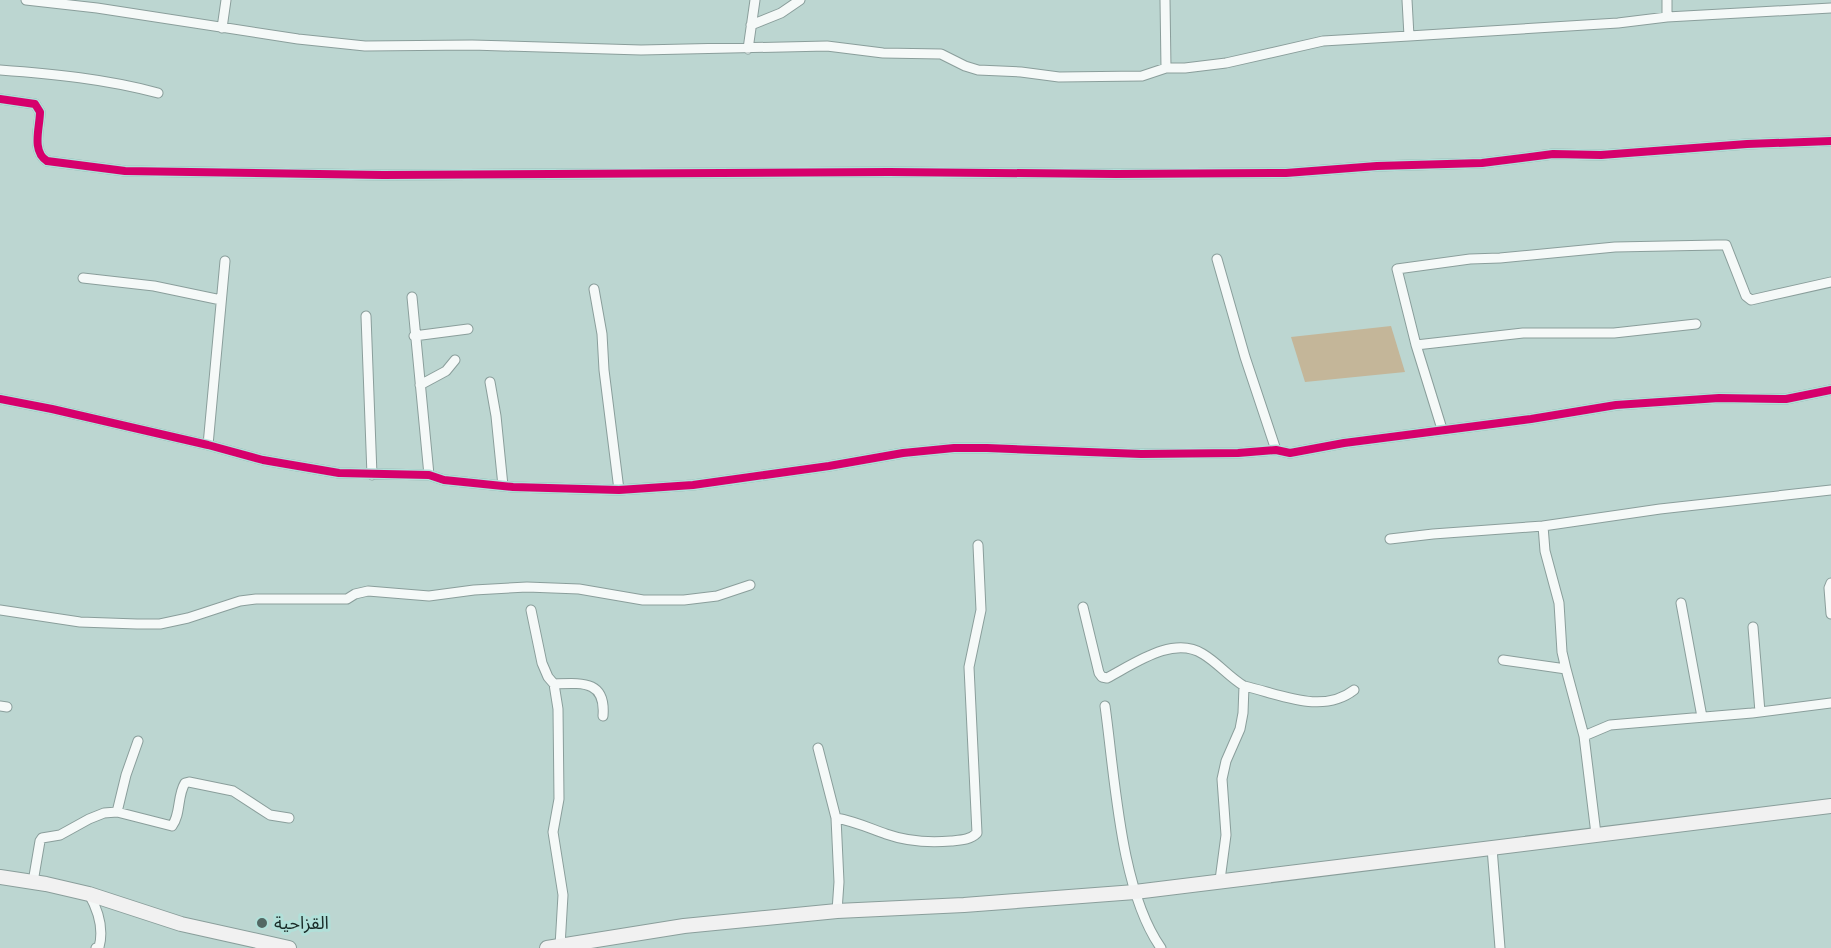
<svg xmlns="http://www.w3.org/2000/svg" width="1831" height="948" font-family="Cabin,'Noto Sans Arabic',sans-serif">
<rect width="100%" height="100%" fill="#bcd6d1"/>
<!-- green -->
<path fill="#c4b699" d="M 1391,326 L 1405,372 L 1305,382 L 1291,337 Z"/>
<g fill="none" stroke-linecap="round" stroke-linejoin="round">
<!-- street casing -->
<g stroke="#8a9e9b" stroke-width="11">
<path id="street" d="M 26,0 L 97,8 L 298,39 L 365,46 L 472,45 L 641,50 L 827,46 L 883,53 L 941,54 L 965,66 L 978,70 L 1021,72 L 1059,77 L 1142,76 L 1166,68 L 1185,68 L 1226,63 L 1323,41 L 1409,36
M 1165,0 L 1166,68
M 1407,0 L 1409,36 L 1618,23 L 1667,17 L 1831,8
M 1667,0 L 1667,17
M 751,25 L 781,13 L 800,0
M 222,28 L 226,0
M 748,49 L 755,0
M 0,70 C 54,74 106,79 158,93
M 0,99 L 35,104 L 40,112 C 40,127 31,151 47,161 L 125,171 L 383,175 L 889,172 L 1116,174 L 1286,173 L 1377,166 L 1482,163 L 1553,154 L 1601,155 L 1747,144 L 1831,141
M 1217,259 L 1245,357 L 1276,450
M 83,278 L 154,286 L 221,300
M 594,289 L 602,334 L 604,370 L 619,490
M 412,297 L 429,475
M 366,316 L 372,475
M 1696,324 L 1614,333 L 1523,333 L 1416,345 L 1397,269 L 1470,259 L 1500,258 L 1615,247 L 1717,245 L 1726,245 L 1746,296 L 1751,300 L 1831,282
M 414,336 L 468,329
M 1416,345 L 1442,429
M 490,382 L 496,416 L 503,486
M 420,385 L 446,371 L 455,360
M 0,399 L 52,409 L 208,445 L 263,460 L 339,473 L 429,475 L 444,480 L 513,487 L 619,490 L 693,485 L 829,466 L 903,453 L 954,448 L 987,448 L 1141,454 L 1238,453 L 1276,450 L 1290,453 L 1344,443 L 1531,419 L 1616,405 L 1719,398 L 1786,399 L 1831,390
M 208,445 L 225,261
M 1390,539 L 1433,534 L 1543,526
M 1831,583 L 1829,588 L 1831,614
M 1681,603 L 1702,717
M 1083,607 L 1099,673 L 1102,677 L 1107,678 C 1134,664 1173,635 1203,654 C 1218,663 1229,677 1244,686
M 0,610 L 80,622 L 137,624 L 160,624 L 188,618 L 240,601 L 256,599 L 347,599 L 355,594 L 368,591 L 429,596 L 474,590 L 527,587 L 579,589 L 643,600 L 684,600 L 717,596 L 750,585
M 531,610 L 542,663 L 548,677 L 554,684 L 558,709 L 559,799 L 553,832 L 563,895 L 560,946
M 1753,627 L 1760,712
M 1503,660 L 1566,669 L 1584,736 L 1596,834
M 1566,669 L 1562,652 L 1559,603 L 1545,551 L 1543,526 L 1660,509 L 1831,490
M 554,684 C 582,683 606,680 603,716
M 0,706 L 7,707
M 1105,706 C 1115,777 1120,890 1161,948
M 1584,736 L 1610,725 L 1752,713 L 1831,703
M 818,748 L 836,818 L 839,882 L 837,911
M 117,812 L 126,775 L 138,741
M 836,818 C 854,821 869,828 886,834 C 906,841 929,843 951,841 C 961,840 970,840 977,833 L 969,667 L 981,610 L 978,545
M 1492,848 L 1500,948
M 1220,880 L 1226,835 L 1222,779 L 1226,761 L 1240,729 L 1243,713 L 1244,686 C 1280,694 1322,715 1354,690
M 33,882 L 40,841 L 42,838 L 60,835 L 89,819 L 104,813 L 117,812 L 172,826 C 181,814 177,796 185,783 L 189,782 L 233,791 L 270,815 L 289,818
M 89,894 C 98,910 104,929 99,947 L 96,948"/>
</g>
<!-- secondary casing -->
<g stroke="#8a9e9b" stroke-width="16">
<path id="secondary" d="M 0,877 L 46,884 L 89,894 L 181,924 L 289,948
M 547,948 L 684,926 L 837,911 L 964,905 L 1135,892 L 1831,806"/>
</g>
<!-- street -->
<use href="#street" stroke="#f5f9f8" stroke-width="9"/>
<!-- secondary -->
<use href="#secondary" stroke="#f1f1f1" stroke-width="14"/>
<!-- cycleway casing -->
<g stroke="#b1e0d9" stroke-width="11">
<path id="cycleway" d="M 0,99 L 35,104 L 40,112 C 40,127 31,151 47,161 L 125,171 L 383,175 L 889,172 L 1116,174 L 1286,173 L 1377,166 L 1482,163 L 1553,154 L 1601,155 L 1747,144 L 1831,141
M 0,399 L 52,409 L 208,445 L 263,460 L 339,473 L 429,475 L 444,480 L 513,487 L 619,490 L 693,485 L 829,466 L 903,453 L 954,448 L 987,448 L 1141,454 L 1238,453 L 1276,450 L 1290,453 L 1344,443 L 1531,419 L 1616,405 L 1719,398 L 1786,399 L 1831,390"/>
</g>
<!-- cycleway -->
<use href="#cycleway" stroke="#d6006c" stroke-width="8"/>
</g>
<!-- markers -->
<circle fill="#536864" stroke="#b1e0d9" stroke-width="2" cx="262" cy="923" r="6"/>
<g text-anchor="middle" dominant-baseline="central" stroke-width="6" stroke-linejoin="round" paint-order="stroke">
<!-- poi labels -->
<g font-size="18" fill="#1a2d2a" stroke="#b1e0d9" text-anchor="start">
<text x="274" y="923">القزاحية</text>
</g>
</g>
</svg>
